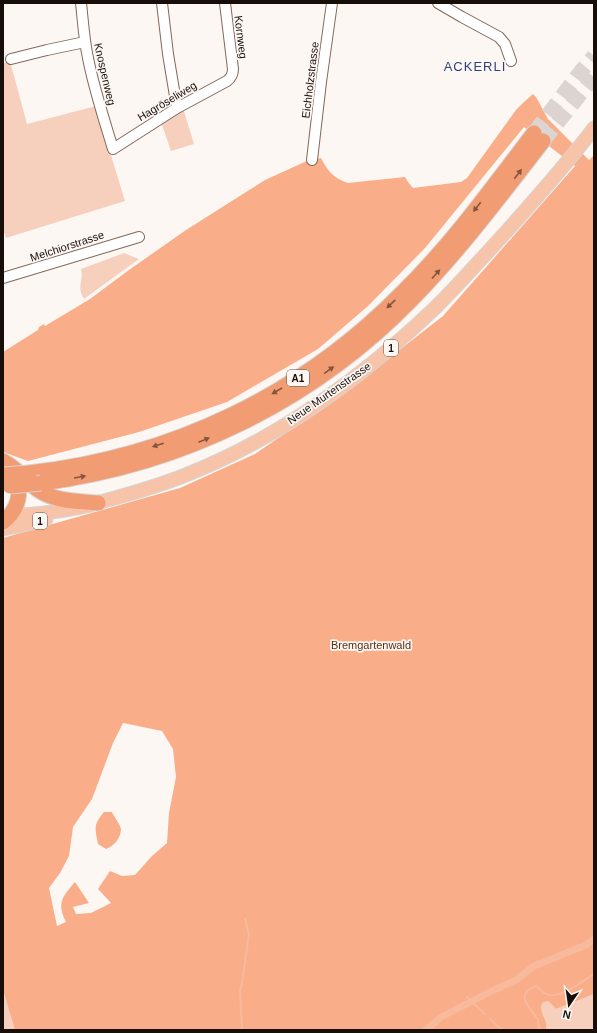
<svg xmlns="http://www.w3.org/2000/svg" width="597" height="1033" font-family="Arial,sans-serif">
<rect width="100%" height="100%" fill="#fdf7f4"/>
<!-- green -->
<path fill="#f7d0bd" d="M 10,61 L 27,124 L 96,106 L 125,201 L 6,238 L 4,232 L 3,232 L 3,63 Z
M 183,108 L 194,144 L 171,151 L 161,122 Z
M 124,253 L 139,259 L 84,299 C 76,286 84,281 81,269 Z
M 3,990 L 15,1029 L 15,1030 L 3,1030 Z
M 594,994 L 594,1030 L 546,1030 C 549,1020 539,1015 542,1003 L 548,1001 L 556,1009 Z"/>
<!-- forest -->
<path fill="#f9ad88" fill-rule="evenodd" d="M 533,94 L 536,97 L 548,119 L 589,160 L 594,155 L 594,994 L 556,1009 L 548,1001 L 542,1003 C 539,1015 549,1020 546,1030 L 15,1030 L 3,990 L 3,538 L 180,488 L 255,454 L 348,390 L 443,316 L 575,166 L 524,127 L 425,248 L 368,306 L 318,349 L 227,402 L 139,432 L 28,461 L 3,452 L 3,352 L 38,330 L 39,327 L 44,324 L 45,326 L 90,299 L 129,270 L 186,230 L 265,180 L 309,160 L 321,158 C 327,170 334,179 348,183 L 405,177 L 408,182 L 413,188 L 461,182 L 467,178 L 516,110 L 524,102 ZM 123,723 L 162,731 L 173,749 L 176,777 L 169,813 L 167,843 L 152,856 L 135,875 L 122,876 L 110,871 L 98,889 L 111,903 L 91,913 L 76,914 L 73,907 L 89,903 L 75,882 C 63,896 56,903 66,922 L 57,926 L 49,888 L 60,873 L 69,856 L 73,827 L 92,799 L 113,743 Z
M 104,812 L 112,812 C 114,817 120,824 121,829 C 121,838 114,846 106,849 L 98,844 C 95,828 93,825 104,812 Z"/>
<g fill="none" stroke-linecap="round" stroke-linejoin="round">
<!-- stream -->
<path stroke="#f8ba9c" stroke-width="2" d="M 467,997 L 485,1014
M 490,1019 L 502,1030
M 242,1030 L 240,992 L 242,983 L 249,934 L 245,919
M 539,1030 C 539,1026 539,1024 538,1020 C 534,1012 519,1000 527,991 C 530,988 533,987 536,986 C 540,989 544,994 549,995 C 561,998 584,980 594,974"/>
<!-- canal -->
<path stroke="#f8ba9c" stroke-width="7" d="M 426,1030 L 441,1017 L 494,990 L 516,980 L 534,966 L 586,945 L 594,939"/>
<!-- highway-tunnel -->
<path stroke="#dbd4d1" stroke-width="15" stroke-dasharray="15 8" stroke-linecap="butt" d="M 534,133 L 581,71 L 594,56
M 543,141 L 594,77"/>
<!-- minor casing -->
<g stroke="#83685b" stroke-width="12">
<path id="minor" d="M 81,3 C 83,21 84,40 88,58 C 94,89 104,119 113,149 L 177,108 L 227,81 C 231,78 233,74 233,69 L 225,3
M 162,3 L 168,54 L 177,108
M 438,3 L 462,17 L 499,37 L 505,44 L 511,61
M 11,59 L 47,50 L 85,42
M 312,160 L 321,82 L 332,3
M 3,278 L 139,237"/>
</g>
<!-- major casing -->
<g stroke="#d5d4d3" stroke-width="15">
<path id="major" d="M 3,516 C 27,515 52,513 76,508 C 89,506 102,501 115,498 C 140,491 164,484 188,474 C 281,437 364,376 436,307 C 460,283 483,257 506,232 C 536,198 567,164 594,128
M 3,529 L 28,524 L 46,519"/>
</g>
<!-- highway casing -->
<g stroke="#d5d4d3" stroke-width="17">
<path id="highway" d="M 3,461 C 16,468 26,480 37,489 C 55,502 77,501 98,503
M 29,473 C 172,457 302,395 403,292 C 452,244 492,188 534,133
M 41,483 C 182,465 313,401 412,299 C 460,250 501,195 543,141
M 3,522 C 18,510 25,490 11,474"/>
</g>
<!-- minor -->
<use href="#minor" stroke="#fff" stroke-width="10"/>
<!-- major -->
<use href="#major" stroke="#f7c4aa" stroke-width="13"/>
<!-- highway -->
<use href="#highway" stroke="#f19c72" stroke-width="15"/>
<!-- highway-bridge casing -->
<g stroke="#d5d4d3" stroke-width="17" stroke-linecap="butt">
<path id="highway-bridge" d="M 4,475 L 29,473
M 10,486 L 41,483"/>
</g>
<!-- highway-bridge -->
<use href="#highway-bridge" stroke="#f19c72" stroke-width="15"/>
</g>
<!-- one-way arrows -->
<defs><path id="oneway-solid" d="M-6-.8H1V-3.2L6.5 0L1 3.2V.8H-6Z"/></defs>
<g fill="#84553e">
<use href="#oneway-solid" transform="translate(518 174) rotate(-53)"/>
<use href="#oneway-solid" transform="translate(477 207) rotate(128)"/>
<use href="#oneway-solid" transform="translate(436 274) rotate(-48)"/>
<use href="#oneway-solid" transform="translate(391 304) rotate(136)"/>
<use href="#oneway-solid" transform="translate(329 370) rotate(-36)"/>
<use href="#oneway-solid" transform="translate(277 391) rotate(149)"/>
<use href="#oneway-solid" transform="translate(204 440) rotate(-22)"/>
<use href="#oneway-solid" transform="translate(158 445) rotate(162)"/>
<use href="#oneway-solid" transform="translate(80 477) rotate(-10)"/>
</g>
<g text-anchor="middle" dominant-baseline="central" stroke-width="3.5" stroke-linejoin="round" paint-order="stroke">
<!-- shield labels -->
<g fill="#fdf7f4" stroke="#5d5450" stroke-width="1">
<rect x="384" y="340" width="14" height="16" rx="3"/>
<rect x="287" y="370" width="22" height="16" rx="3"/>
<rect x="33" y="513" width="14" height="16" rx="3"/>
</g>
<g font-size="10" font-weight="bold" fill="#180e09">
<text x="391" y="348">1</text>
<text x="298" y="378">A1</text>
<text x="40" y="521">1</text>
</g>
<!-- street labels -->
<g font-size="11" fill="#180e09" stroke="#fdf7f4">
<text transform="translate(241 37) rotate(83)">Kornweg</text>
<text transform="translate(105 74) rotate(77)">Knospenweg</text>
<text transform="translate(310 80) rotate(-83)">Eichholzstrasse</text>
<text transform="translate(167 101) rotate(-31)">Hagröseliweg</text>
<text transform="translate(67 246) rotate(-18)">Melchiorstrasse</text>
<text transform="translate(329 393) rotate(-35)">Neue Murtenstrasse</text>
</g>
<!-- park labels -->
<g font-size="11" fill="#5d2d13" stroke="#fdf7f4">
<text x="371" y="645">Bremgartenwald</text>
</g>
<!-- quarter labels -->
<g font-size="13" letter-spacing="1" fill="#313f79" stroke="#fdf7f4">
<text x="475" y="66">ACKERLI</text>
</g>
</g>
<!-- border -->
<rect width="597" height="1033" fill="none" stroke="#180e09" stroke-width="8"/>
<!-- north arrow -->
<g transform="translate(569 1005) rotate(193)" stroke="#fdf7f4" stroke-width="3" paint-order="stroke">
<path d="M0-3L7 15L0 10L-7 15Z" fill="#180e09"/>
<text y="-6" font-size="11" font-weight="bold" text-anchor="middle" fill="#180e09">N</text>
</g>
</svg>
